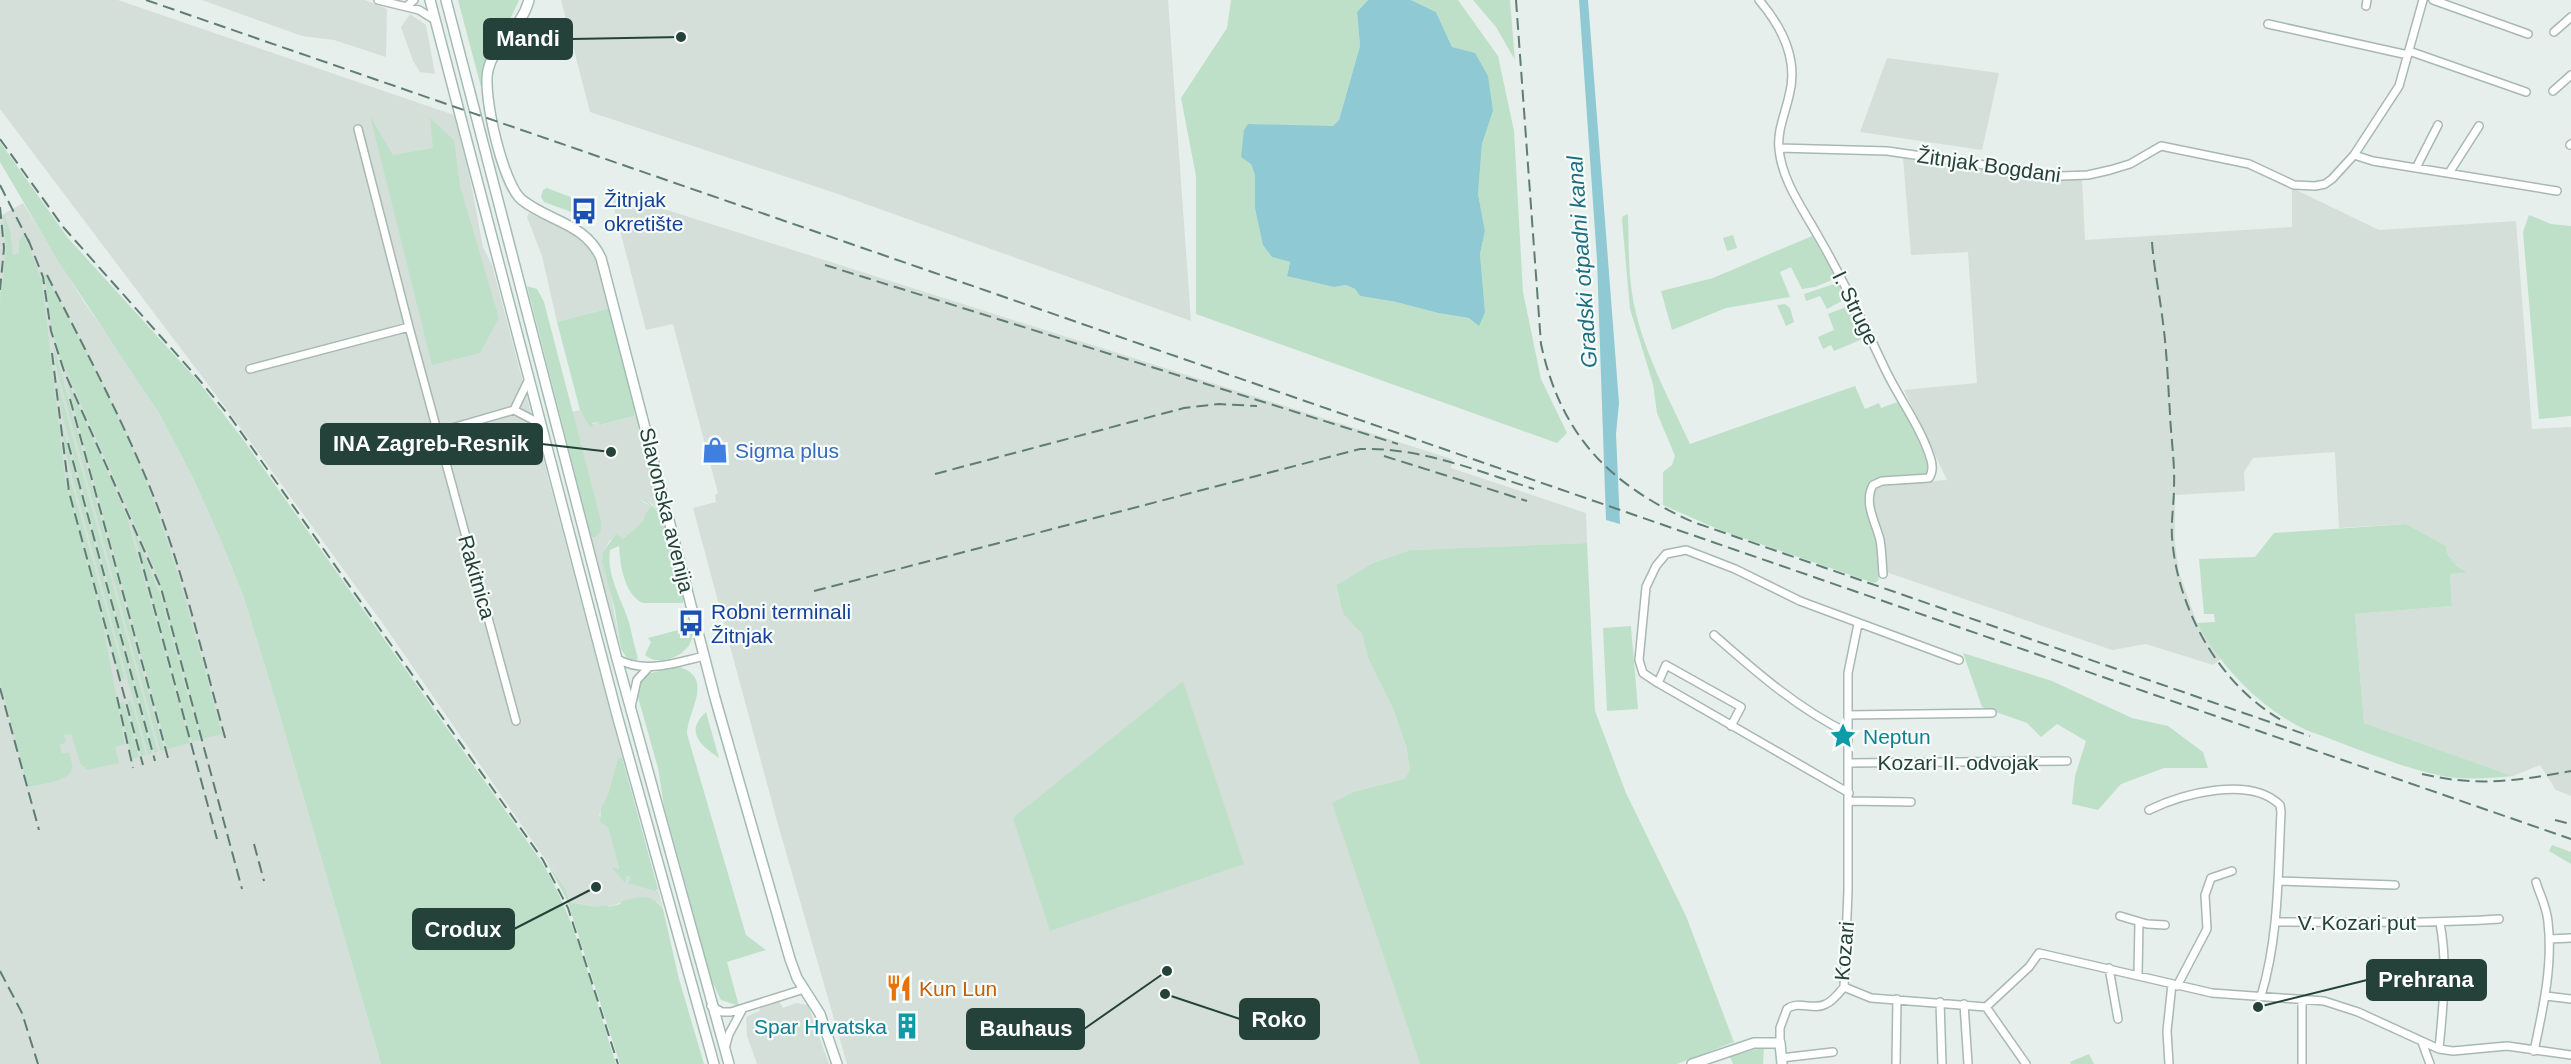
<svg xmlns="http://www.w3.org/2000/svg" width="2571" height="1064" font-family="Arial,sans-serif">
<rect width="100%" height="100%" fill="#e6efeb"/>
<!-- built -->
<path fill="#d4dfda" d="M 0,0 L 118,0 L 454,115 L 469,173 L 483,247 L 492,265 L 622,757 L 618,758 L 608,794 L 599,815 L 608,826 L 619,870 L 625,879 L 626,876 L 631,877 L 631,880 L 657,891 L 658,889 L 663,909 L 658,902 L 629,900 L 608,907 L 596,907 L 570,902 L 565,888 L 386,628 L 234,419 L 0,109 Z
M 202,0 L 365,0 L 387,9 L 386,57 L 334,40 L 302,36 Z
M 561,0 L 1168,0 L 1191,321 L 838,194 L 590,112 Z
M 410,14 L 426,25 L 435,74 L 420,72 L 413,61 L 401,27 Z
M 1887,58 L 1999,73 L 1982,150 L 1860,132 Z
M 1903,158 L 2042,177 L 2082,178 L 2085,240 L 2292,227 L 2292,188 L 2379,230 L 2516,221 L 2532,429 L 2571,427 L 2571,796 L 2556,790 L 2540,765 L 2513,776 L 2364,723 L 2355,614 L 2452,606 L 2450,574 L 2466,573 L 2451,560 L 2445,546 L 2406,524 L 2339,528 L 2335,452 L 2253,458 L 2244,472 L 2245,491 L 2175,495 L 2175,543 L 2179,572 L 2197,623 L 2221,659 L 2213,665 L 2146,644 L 2112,650 L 1886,572 L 1884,540 L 1874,513 L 1872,493 L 1877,485 L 1947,480 L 1904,390 L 1977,383 L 1968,252 L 1911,255 Z
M 610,192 L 1452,459 L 1451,468 L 1586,513 L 1587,543 L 1410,550 L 1373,563 L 1336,585 L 1343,614 L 1362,634 L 1368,658 L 1393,709 L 1406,746 L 1410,770 L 1404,779 L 1353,792 L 1333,803 L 1420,1064 L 847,1064 L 777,821 L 693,508 L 716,502 L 715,495 L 718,493 L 673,324 L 646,330 Z
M 23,203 L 84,302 L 128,364 L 159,413 L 193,478 L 221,541 L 244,598 L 278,709 L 381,1064 L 0,1064 L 0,216 Z
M 529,213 L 577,235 L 586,244 L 597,261 L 610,308 L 557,322 L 542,256 L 527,217 Z
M 634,403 L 665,521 L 653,505 L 645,499 L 641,501 L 651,506 L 645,514 L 643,521 L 623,539 L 610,540 L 603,552 L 621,649 L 591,536 L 592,538 L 602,524 L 572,412 L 580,410 L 590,428 L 592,424 L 600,422 L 601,425 L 634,416 Z
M 779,1001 L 783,1008 L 796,1003 L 808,1005 L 829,1064 L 757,1064 L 747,1036 L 746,1017 L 759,1011 L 761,1007 Z"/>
<!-- green -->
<path fill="#bfe0c8" d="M 458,0 L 519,0 L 508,24 L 487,51 L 481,87 Z
M 1231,0 L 1368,0 L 1357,12 L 1360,46 L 1339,120 L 1333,127 L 1249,124 L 1251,164 L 1255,175 L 1255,208 L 1272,257 L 1290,262 L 1287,275 L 1334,287 L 1346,285 L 1355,289 L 1360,296 L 1396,302 L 1438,313 L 1469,318 L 1485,312 L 1480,254 L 1485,231 L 1478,194 L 1482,144 L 1493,111 L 1475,54 L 1452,47 L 1436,12 L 1411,0 L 1458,0 L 1498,56 L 1514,131 L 1523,292 L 1541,379 L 1567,433 L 1557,443 L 1196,314 L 1196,176 L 1181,98 L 1227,28 Z
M 1473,0 L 1510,0 L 1515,60 L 1496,27 Z
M 370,116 L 393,155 L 433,148 L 430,118 L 454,140 L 460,186 L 499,318 L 480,353 L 432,365 Z
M 0,142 L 68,238 L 198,381 L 242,438 L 541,861 C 578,922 594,996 616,1064 L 381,1064 L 278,709 L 244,598 L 221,541 L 193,478 L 159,413 L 58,261 L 0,162 Z
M 547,188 L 576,199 L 582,216 L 544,202 L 541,197 L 543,190 Z
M 3,214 L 10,229 L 13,255 L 19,253 L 19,241 L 24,234 L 42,281 L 65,479 L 103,624 L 125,744 L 115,747 L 119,763 L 87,770 L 80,763 L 71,734 L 64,735 L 66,742 L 60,745 L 62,753 L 69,753 C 70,758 73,764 72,768 C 70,782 40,784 28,787 L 0,682 L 0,301 L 6,248 Z
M 1628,214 C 1629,240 1628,267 1632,293 C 1640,346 1668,396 1690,444 L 1855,386 L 1865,409 L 1879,403 L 1881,408 L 1900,401 L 1929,461 L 1929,475 L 1870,484 C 1859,502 1877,528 1879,548 C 1880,559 1880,570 1878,581 L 1874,583 L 1720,530 L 1663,505 L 1663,472 L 1672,465 L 1675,456 L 1657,413 L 1653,384 L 1630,309 L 1622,220 L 1623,216 Z
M 2529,215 L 2551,224 L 2571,226 L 2571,416 L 2539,419 L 2523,232 Z
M 1733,235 L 1737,248 L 1727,251 L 1723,238 Z
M 1812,236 L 1837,278 L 1815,287 L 1802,289 L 1791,267 L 1780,272 L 1790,297 L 1726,308 L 1672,330 L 1661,291 L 1713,278 Z
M 44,272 C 81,343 120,414 149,489 C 179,569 200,652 222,734 L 202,739 L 155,570 L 60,357 L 51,326 Z
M 1840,282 L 1849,297 L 1827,309 L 1820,296 L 1806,301 L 1804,294 Z
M 527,286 L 537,289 L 544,302 L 602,524 L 600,533 L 594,538 L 591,536 Z
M 1785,304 L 1790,308 L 1794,322 L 1786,326 L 1777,305 Z
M 1851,305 L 1865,338 L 1834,351 L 1831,345 L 1823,349 L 1818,337 L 1834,330 L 1828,314 Z
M 610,308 L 634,403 L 634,416 L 600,425 L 599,422 L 592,423 L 593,427 L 590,428 L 580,410 L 557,322 Z
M 53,343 L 164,750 L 160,751 L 56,366 Z
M 65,375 L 126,514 L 190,743 L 167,749 Z
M 57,383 L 58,383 L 158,752 L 154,753 L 63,418 Z
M 61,422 L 152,753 L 148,755 L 65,450 Z
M 65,464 L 73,489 L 125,678 L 120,680 L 70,493 Z
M 645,499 L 662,515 L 684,598 L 683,603 L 643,603 C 624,595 620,563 619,546 L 610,550 C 606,574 622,600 629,622 C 632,634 634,646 638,658 L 635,662 L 628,660 L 621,649 L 615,610 L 602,561 L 603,552 L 616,534 L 623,539 L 643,521 L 645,514 L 651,506 L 644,501 L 639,504 Z
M 130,520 L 161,597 L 200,740 L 192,742 Z
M 2406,524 L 2446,546 C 2447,559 2457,566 2467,573 L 2450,574 L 2452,606 L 2355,614 L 2364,723 L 2513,776 C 2495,778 2476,779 2457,778 C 2413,774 2350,745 2306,730 C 2259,707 2223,669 2197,623 L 2215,622 L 2214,614 L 2204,614 L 2199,559 L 2255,557 L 2274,533 Z
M 1587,543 L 1595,711 L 1626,793 L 1686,916 L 1734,1042 L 1677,1064 L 1420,1064 L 1332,803 L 1353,792 L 1404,779 L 1410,770 L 1406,746 L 1393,709 L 1368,658 L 1362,634 L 1343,614 L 1336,585 L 1373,563 L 1410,550 Z
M 1631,626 L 1638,709 L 1607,711 L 1603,628 Z
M 686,628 L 692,630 C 697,653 659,669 645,655 L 651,642 L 648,638 Z
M 1963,653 L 2052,681 L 2132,718 L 2168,726 L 2203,752 L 2208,768 L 2164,768 L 2121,784 L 2098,810 L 2072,804 L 2075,776 L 2086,741 L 2057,724 L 2041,737 L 2027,723 L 1982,707 Z
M 676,666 C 717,676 687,711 687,734 L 746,935 L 766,950 L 727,962 L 739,1006 L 721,1000 L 712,981 L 664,806 L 658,768 L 638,697 L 639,684 L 648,674 Z
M 1183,681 L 1244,864 L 1050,931 L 1013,818 Z
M 131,700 L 146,755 L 141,756 L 127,701 Z
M 124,702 L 139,757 L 132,759 L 119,703 Z
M 714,709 L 780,939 L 779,939 L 712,710 Z
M 706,712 L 719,758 C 701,746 684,732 706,712 Z
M 622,757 L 658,889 L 655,891 L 628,883 L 631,877 L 626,876 L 625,883 L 613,869 L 612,867 L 619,869 L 608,827 L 600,822 L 601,809 L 608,794 L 618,758 Z
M 2552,845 L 2571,852 L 2571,864 L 2549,851 Z
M 547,863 L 565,888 L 570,902 L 596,907 L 607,905 L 608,907 L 620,904 L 622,901 C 639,898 649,891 663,909 L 679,979 L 704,1064 L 620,1064 L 567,900 Z
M 1764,1047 L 1763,1064 L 1733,1064 L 1730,1057 Z
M 2089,1054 L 2094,1064 L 2071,1064 L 2070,1062 Z"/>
<!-- water -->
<path fill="#8ec9d4" d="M 1368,0 L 1411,0 L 1436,12 L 1452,47 L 1475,53 L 1488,76 L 1493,111 L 1482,144 L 1478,194 L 1485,231 L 1480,254 L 1485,312 L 1479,326 L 1469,318 L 1438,313 L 1396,302 L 1360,296 L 1355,289 L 1346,285 L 1334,287 L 1287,276 L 1290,262 L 1272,257 L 1263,245 L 1255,208 L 1255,175 L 1251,164 L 1241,157 L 1244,130 L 1248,124 L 1333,126 L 1339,120 L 1360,46 L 1357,12 Z
M 1579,0 L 1588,0 L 1619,403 L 1616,434 L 1620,524 L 1606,520 L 1597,260 Z"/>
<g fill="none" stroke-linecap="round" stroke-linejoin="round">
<!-- street casing -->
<g stroke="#a8b8b2" stroke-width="10">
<path id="street" d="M 378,0 L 419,10 L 435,20
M 1759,0 C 1782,27 1799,60 1789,96 C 1785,114 1777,131 1779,149 C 1782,181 1803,209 1818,236 C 1844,280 1864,325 1886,371 C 1900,400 1922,429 1931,460 C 1933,467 1933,472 1929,478 L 1882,481 L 1873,485 C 1863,503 1876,523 1880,540 C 1882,551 1882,563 1883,574
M 2433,0 L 2528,34
M 407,6 L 414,0
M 2366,6 L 2367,0
M 2268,24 L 2408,55
M 2554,32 L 2571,17
M 2409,51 L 2526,92
M 2553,91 L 2571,75
M 358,129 L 409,327 L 516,721
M 2570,145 L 2571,144
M 1779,148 L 1887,151 L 2061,176 L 2088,175 L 2110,170 L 2130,164 L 2161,146 L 2249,164 L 2294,185 L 2315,186 L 2325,184 L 2332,179 L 2354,155 L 2399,86 L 2423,0
M 2354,155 L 2373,161 L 2557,191
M 2416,168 L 2438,125
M 2449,173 L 2479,126
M 250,369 L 409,327
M 514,410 L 529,379
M 514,410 L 541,424
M 438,432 L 514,410
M 1714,635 C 1755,671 1798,709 1848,733
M 617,659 C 645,674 675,663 704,656
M 1658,683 L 1643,673 L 1639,660 L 1646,587 L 1656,566 L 1666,554 L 1686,550 L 1735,569 L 1800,601 L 1959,660
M 631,707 L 637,680 L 649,667
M 1848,715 L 1992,713
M 1731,726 L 1741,707 L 1666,665 L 1658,683 L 1849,793
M 1849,763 L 2067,761
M 1849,801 L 1911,802
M 2149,810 C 2182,794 2250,775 2280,805 L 2281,812 C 2278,873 2279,937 2261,996
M 2278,881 L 2395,885
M 2120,916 L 2147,924 L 2165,925
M 2275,922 C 2350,922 2425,924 2499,919
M 2549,939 L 2571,938
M 2109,968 L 2118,1019
M 2138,975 L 2139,922
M 2177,986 L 2207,929 L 2205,895 L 2211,878 L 2232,871
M 1844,987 L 1871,998 L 1986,1007 L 2026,1064
M 2546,996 L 2571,999
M 1940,1002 L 1942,1064
M 1964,1004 L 1968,1064
M 711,1006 L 722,1012 L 731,1012 L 804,989
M 1986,1007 L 2029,967 L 2039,953 L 2212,993 L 2324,1001 L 2358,1012 L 2439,1049 L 2453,1051 L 2507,1046 L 2571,1055
M 2422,1042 L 2430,1064
M 1780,1043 L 1780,1028 L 1787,1009 C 1799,1000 1813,1011 1826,1004 C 1833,1001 1839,993 1844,987 L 1848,891 L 1848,673 L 1858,624
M 725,1048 L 729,1034 L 742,1010
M 2439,1049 C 2443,1007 2448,965 2440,923
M 2534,1051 C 2543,1009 2553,965 2548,922 C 2547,908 2540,895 2536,882
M 1781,1058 L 1833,1052
M 1896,1064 L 1897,999
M 2169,1064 L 2167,1031 L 2172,984
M 2302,1064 L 2302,999"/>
</g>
<!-- secondary casing -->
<g stroke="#a4bbb3" stroke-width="12">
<path id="secondary" d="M 430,0 L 617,715 L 714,1064
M 446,0 L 617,659 L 729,1064
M 529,0 C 521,30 494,44 488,70 C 482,94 503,185 522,200 C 550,222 585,223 601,258 L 715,698 L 790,959 L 797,978 L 820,1014 L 837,1064
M 1692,1064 L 1754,1043 L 1780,1043 L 1782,1064"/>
</g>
<!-- street -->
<use href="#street" stroke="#fff" stroke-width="7"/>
<!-- secondary -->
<use href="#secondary" stroke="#fff" stroke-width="9"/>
<!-- rail -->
<path stroke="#5f7d75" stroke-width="2" stroke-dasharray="12 6" stroke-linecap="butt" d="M 146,0 L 2571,839
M 1516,0 L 1541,344 C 1561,436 1610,485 1693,522 L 2310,736
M 0,139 L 64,228 L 196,376 L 231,418 L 543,860 L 568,908 L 618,1064
M 0,185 L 31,246
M 0,207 L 4,248 L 0,290
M 28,239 L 43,277 L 51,331 L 64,371 L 161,588 L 242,889
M 2152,242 C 2154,270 2160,296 2163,323 C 2167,353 2168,384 2170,414 C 2171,438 2175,463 2174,487 C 2174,504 2171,520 2172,537 C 2177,609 2219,685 2283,721
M 825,265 L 1398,444
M 47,275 C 86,351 126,426 157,505 C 186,582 204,662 226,741
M 52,353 L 69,492 L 143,765
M 70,399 L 168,758
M 68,443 L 155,761
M 1384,456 L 1527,501
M 935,474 L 1184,408 L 1219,404 L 1257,406
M 139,552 L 217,839
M 814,591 L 1360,449 C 1421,447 1477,471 1534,489
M 0,688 L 39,830
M 117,697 L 133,768
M 2422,774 C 2478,787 2516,781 2571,771
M 2555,820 L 2571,824
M 254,844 L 264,881
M 0,971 L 22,1013 L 38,1064"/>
</g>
<!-- icons -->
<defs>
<g id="bus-bare" transform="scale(2.07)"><path d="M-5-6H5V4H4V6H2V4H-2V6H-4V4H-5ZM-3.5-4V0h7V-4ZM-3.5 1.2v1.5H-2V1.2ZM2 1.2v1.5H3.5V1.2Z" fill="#1a4fb4" stroke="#f7fbf9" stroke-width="2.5" paint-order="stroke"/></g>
<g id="shop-bare" transform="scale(2.07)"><path d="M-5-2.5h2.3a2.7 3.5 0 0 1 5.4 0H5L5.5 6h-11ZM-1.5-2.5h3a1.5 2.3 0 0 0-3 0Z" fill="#3f7fe0" stroke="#f7fbf9" stroke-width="2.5" paint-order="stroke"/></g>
<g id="sight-bare" transform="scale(2.07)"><path d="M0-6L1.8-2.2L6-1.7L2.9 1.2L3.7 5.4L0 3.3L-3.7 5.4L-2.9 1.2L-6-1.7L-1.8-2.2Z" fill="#0f9aa8" stroke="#f7fbf9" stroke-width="2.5" paint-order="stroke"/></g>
<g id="restaurant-bare" transform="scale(2.07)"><path d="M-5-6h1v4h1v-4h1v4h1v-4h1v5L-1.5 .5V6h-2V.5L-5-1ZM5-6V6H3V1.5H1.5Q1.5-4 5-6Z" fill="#e8710a" stroke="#f7fbf9" stroke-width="2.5" paint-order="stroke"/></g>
<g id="building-bare" transform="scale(2.07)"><path d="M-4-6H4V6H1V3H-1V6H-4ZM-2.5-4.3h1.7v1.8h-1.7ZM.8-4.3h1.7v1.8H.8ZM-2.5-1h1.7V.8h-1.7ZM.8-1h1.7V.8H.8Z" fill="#0f9aa8" stroke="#f7fbf9" stroke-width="2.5" paint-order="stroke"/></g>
</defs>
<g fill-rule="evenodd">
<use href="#bus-bare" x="584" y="211"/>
<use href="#shop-bare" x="715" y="450"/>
<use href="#bus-bare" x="691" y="623"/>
<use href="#sight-bare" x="1843" y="736"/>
<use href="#restaurant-bare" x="899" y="988"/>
<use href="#building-bare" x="907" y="1026"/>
</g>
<g text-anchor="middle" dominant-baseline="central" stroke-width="4.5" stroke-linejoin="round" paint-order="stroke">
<!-- street labels -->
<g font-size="21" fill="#24423a" stroke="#f7fbf9">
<text transform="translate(1989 165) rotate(8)">Žitnjak Bogdani</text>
<text transform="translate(1856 308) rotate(64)">I. Struge</text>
<text transform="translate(667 510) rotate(76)">Slavonska avenija</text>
<text transform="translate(477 577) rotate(74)">Rakitnica</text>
<text x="1958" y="762">Kozari II. odvojak</text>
<text x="2357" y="922">V. Kozari put</text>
<text transform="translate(1844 951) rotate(-85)">Kozari</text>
</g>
<!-- transit labels -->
<g font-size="21" fill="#164399" stroke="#f7fbf9" text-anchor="start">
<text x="604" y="199">Žitnjak<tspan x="604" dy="24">okretište</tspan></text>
<text x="711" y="611">Robni terminali<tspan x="711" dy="24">Žitnjak</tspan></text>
</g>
<!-- shop labels -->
<g font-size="21" fill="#366cbe" stroke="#f7fbf9" text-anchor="start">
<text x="735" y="450">Sigma plus</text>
</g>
<!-- culture labels -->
<g font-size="21" fill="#0d838f" stroke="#f7fbf9" text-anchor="start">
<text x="1863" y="736">Neptun</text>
<text x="887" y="1026" text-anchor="end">Spar Hrvatska</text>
</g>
<!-- food labels -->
<g font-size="21" fill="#c56008" stroke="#f7fbf9" text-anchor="start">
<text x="919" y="988">Kun Lun</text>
</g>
<!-- water labels -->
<g font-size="22" font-style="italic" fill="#1c6f80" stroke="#f7fbf9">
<text transform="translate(1582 262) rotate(-94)">Gradski otpadni kanal</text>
</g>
</g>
<!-- callouts -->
<path fill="none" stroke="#24423a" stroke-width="2" d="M681 37L572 39M611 452L542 444M596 887L514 929M2258 1007L2367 980M1165 994L1240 1019M1167 971L1084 1029"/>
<g fill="#24423a" stroke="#f7fbf9" stroke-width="2">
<circle cx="681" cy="37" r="6"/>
<circle cx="611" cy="452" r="6"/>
<circle cx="596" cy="887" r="6"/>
<circle cx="2258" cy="1007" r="6"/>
<circle cx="1165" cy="994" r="6"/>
<circle cx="1167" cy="971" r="6"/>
</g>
<g fill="#24423a" stroke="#24423a" stroke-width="2">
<rect x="484" y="19" width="88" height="40" rx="6"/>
<rect x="321" y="424" width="221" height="40" rx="6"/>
<rect x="413" y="909" width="101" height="40" rx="6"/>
<rect x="2367" y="960" width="119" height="40" rx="6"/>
<rect x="1240" y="999" width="79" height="40" rx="6"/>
<rect x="967" y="1009" width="117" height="40" rx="6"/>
</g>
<g font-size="22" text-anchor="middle" font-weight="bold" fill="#fff">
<text x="528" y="46">Mandi</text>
<text x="431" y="451">INA Zagreb-Resnik</text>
<text x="463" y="937">Crodux</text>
<text x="2426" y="987">Prehrana</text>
<text x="1279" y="1027">Roko</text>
<text x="1026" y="1036">Bauhaus</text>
</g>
</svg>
